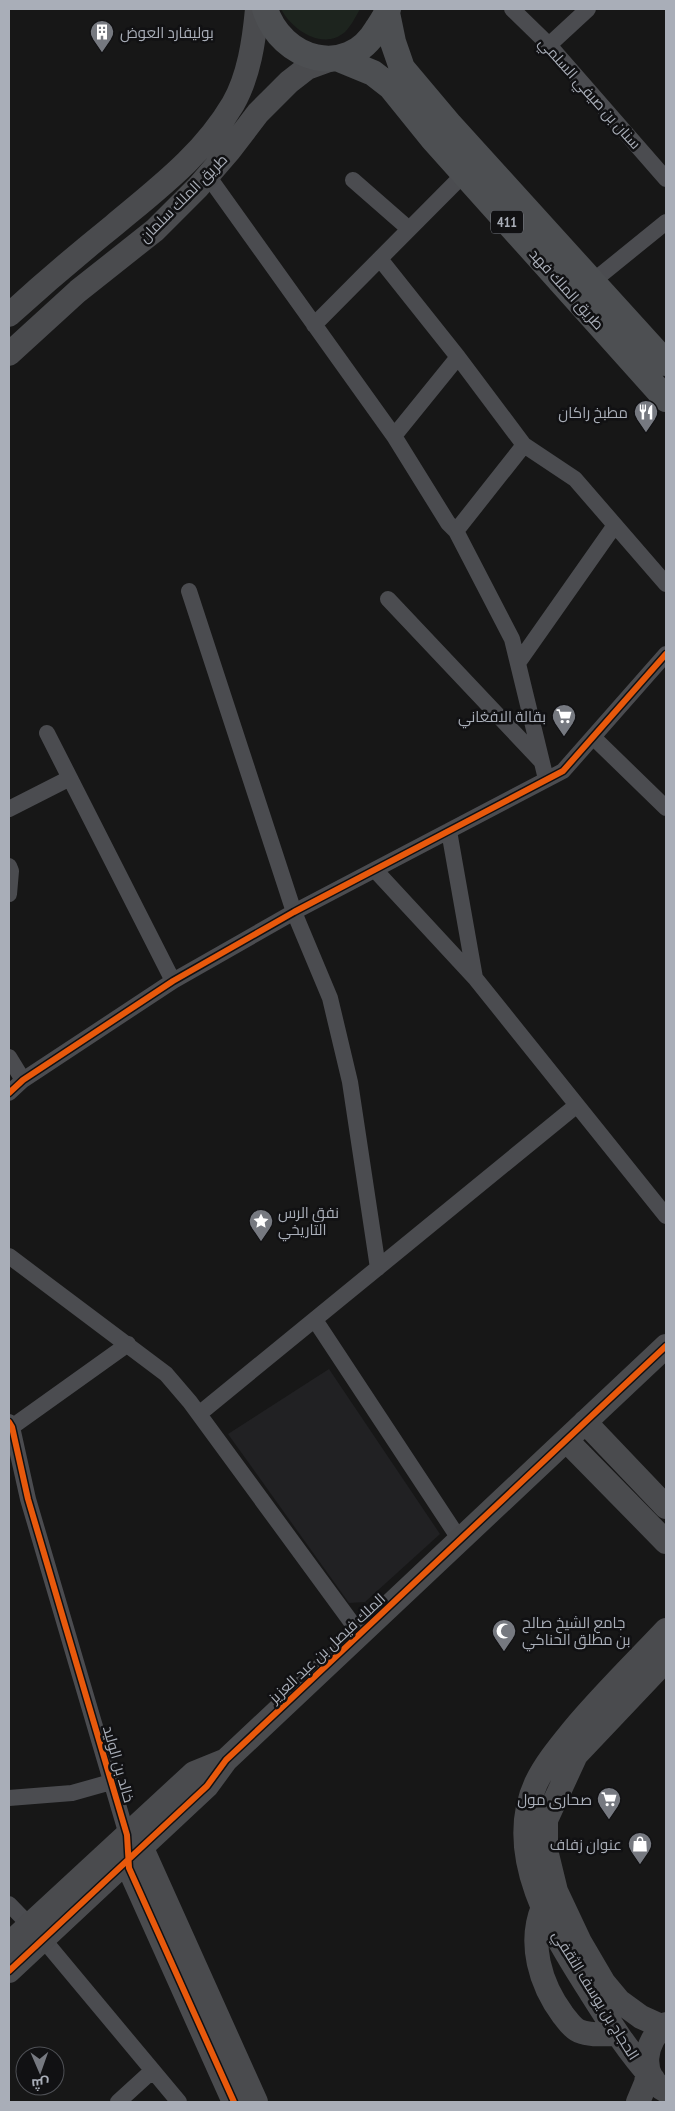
<svg xmlns="http://www.w3.org/2000/svg" width="675" height="2111" font-family="'PT Sans Narrow',Cairo,sans-serif">
<rect width="100%" height="100%" fill="#171717"/>
<!-- built -->
<path fill="#212123" d="M 329,1369 L 440,1534 L 365,1602 L 349,1603 L 228,1434 Z"/>
<!-- green -->
<path fill="#1d241e" d="M 281,9 L 360,9 C 356,16 351,26 345,32 C 323,51 292,30 281,9 Z"/>
<g fill="none" stroke-linecap="round" stroke-linejoin="round">
<!-- street -->
<path stroke="#4b4c50" stroke-width="16" d="M 512,9 L 549,45 L 666,179
M 549,45 L 588,9
M 208,176 L 394,436 L 448,523 L 456,531 L 512,639 L 546,779
M 353,180 L 409,229
M 380,259 L 458,357 L 524,445 L 575,479 L 666,584
M 592,282 L 666,222
M 314,325 L 464,174
M 394,436 L 458,357
M 456,531 L 524,445
M 189,591 L 294,912 L 330,998 L 350,1082 L 378,1268
M 388,599 L 541,761
M 518,663 L 615,525
M 47,733 L 173,981
M 593,737 L 666,808
M 9,809 L 70,778
M 449,831 L 475,978 L 666,1216
M 9,866 L 11,871 L 9,894
M 375,870 L 475,978
M 9,1057 L 23,1080
M 9,1093 L 23,1080 L 173,981 L 294,912 L 563,771 L 666,654
M 9,1256 L 166,1374 L 190,1402 L 360,1634
M 315,1320 L 460,1540
M 199,1414 L 577,1105
M 9,1422 L 12,1427 L 28,1499 L 127,1835
M 9,1429 L 128,1344
M 9,1798 L 72,1793 L 111,1782
M 9,1904 L 43,1939 L 179,2102
M 118,2102 L 152,2071"/>
<!-- secondary -->
<path stroke="#4a4b4e" stroke-width="24" d="M 9,315 C 43,284 77,255 113,226 C 157,189 203,155 233,104 C 249,76 254,41 257,9
M 9,354 L 78,291 L 155,230 L 198,187 L 229,151 L 258,113 L 289,82 L 307,68 L 329,60
M 585,1422 L 666,1507
M 566,1440 L 666,1542
M 127,1835 L 145,1855 L 256,2102
M 128,1847 L 129,1868 L 234,2102
M 543,1907 C 528,1943 540,1984 563,2015 C 568,2021 572,2028 579,2031 C 591,2036 605,2034 617,2034
M 9,1944 L 194,1773 L 226,1760
M 9,1971 L 207,1786 L 226,1760 L 666,1346
M 666,2024 C 644,2041 638,2076 666,2091
M 663,2027 L 641,2017 L 619,2001 L 604,1983 L 580,1942 L 556,1891 L 546,1850 L 546,1820 L 576,1755 L 666,1660
M 653,2079 C 629,2053 610,2023 591,1993 C 553,1933 503,1855 536,1783 C 545,1764 560,1746 573,1730 C 602,1695 635,1663 666,1630
M 638,2102 L 646,2083 L 648,2068"/>
<!-- primary -->
<path stroke="#4d4f52" stroke-width="26" d="M 265,9 C 281,60 347,80 377,29 C 381,23 386,16 388,9
M 387,13 L 393,42 L 402,68 L 450,125 L 666,363
M 339,59 L 373,73 L 391,87 L 433,139 L 666,399"/>
<!-- cycleway casing -->
<g stroke="#111113" stroke-width="9">
<path id="cycleway" d="M 9,1093 L 23,1080 L 173,981 L 294,912 L 563,771 L 666,654
M 9,1422 L 12,1427 L 28,1499 L 127,1835 L 129,1868 L 234,2102
M 9,1971 L 207,1786 L 226,1760 L 666,1346"/>
</g>
<!-- cycleway -->
<use href="#cycleway" stroke="#e8590c" stroke-width="6"/>
</g>
<!-- icons -->
<defs>
<g id="building-pin" transform="scale(1.25)"><path d="M0 17L-7.5 6A9.5 9.5 0 1 1 7.5 6Z" fill="#767980" stroke="#111113"/><path d="M-4-6H4V6H1V3H-1V6H-4ZM-2.5-4.3h1.7v1.8h-1.7ZM.8-4.3h1.7v1.8H.8ZM-2.5-1h1.7V.8h-1.7ZM.8-1h1.7V.8H.8Z" fill="#fff"/></g>
<g id="restaurant-pin" transform="scale(1.25)"><path d="M0 17L-7.5 6A9.5 9.5 0 1 1 7.5 6Z" fill="#767980" stroke="#111113"/><path d="M-5-6h1v4h1v-4h1v4h1v-4h1v5L-1.5 .5V6h-2V.5L-5-1ZM5-6V6H3V1.5H1.5Q1.5-4 5-6Z" fill="#fff"/></g>
<g id="supermarket-pin" transform="scale(1.25)"><path d="M0 17L-7.5 6A9.5 9.5 0 1 1 7.5 6Z" fill="#767980" stroke="#111113"/><path d="M-6-5.5h2.5l.6 2H6L4.5 2H-2.5L-4.4-4H-6ZM-1.5 3.2a1.3 1.3 0 1 0 .1 0ZM3 3.2a1.3 1.3 0 1 0 .1 0Z" fill="#fff"/></g>
<g id="sight-pin" transform="scale(1.25)"><path d="M0 17L-7.5 6A9.5 9.5 0 1 1 7.5 6Z" fill="#767980" stroke="#111113"/><path d="M0-6L1.8-2.2L6-1.7L2.9 1.2L3.7 5.4L0 3.3L-3.7 5.4L-2.9 1.2L-6-1.7L-1.8-2.2Z" fill="#fff"/></g>
<g id="mosque-pin" transform="scale(1.25)"><path d="M0 17L-7.5 6A9.5 9.5 0 1 1 7.5 6Z" fill="#767980" stroke="#111113"/><path d="M3.5-4.9A6 6 0 1 0 3.5 4.9A5 5 0 1 1 3.5-4.9Z" fill="#fff"/></g>
<g id="shop-pin" transform="scale(1.25)"><path d="M0 17L-7.5 6A9.5 9.5 0 1 1 7.5 6Z" fill="#767980" stroke="#111113"/><path d="M-5-2.5h2.3a2.7 3.5 0 0 1 5.4 0H5L5.5 6h-11ZM-1.5-2.5h3a1.5 2.3 0 0 0-3 0Z" fill="#fff"/></g>
</defs>
<g fill-rule="evenodd">
<use href="#building-pin" x="102" y="32"/>
<use href="#restaurant-pin" x="646" y="412"/>
<use href="#supermarket-pin" x="564" y="716"/>
<use href="#sight-pin" x="261" y="1221"/>
<use href="#mosque-pin" x="504" y="1631"/>
<use href="#supermarket-pin" x="609" y="1799"/>
<use href="#shop-pin" x="640" y="1844"/>
</g>
<g text-anchor="middle" dominant-baseline="central" stroke-width="5" stroke-linejoin="round" paint-order="stroke">
<!-- shield labels -->
<rect fill="#111113" stroke="#7b7f86" stroke-width="1" x="491" y="210.5" width="32" height="23" rx="4"/>
<g font-size="14" font-weight="bold" fill="#a9aeb8">
<text x="507" y="222">411</text>
</g>
<!-- poi labels -->
<g font-size="15" fill="#a9aeb8" stroke="#111113" text-anchor="end">
<text x="120" y="32" text-anchor="start">بوليفارد العوض</text>
<text x="628" y="412">مطبخ راكان</text>
<text x="546" y="716">بقالة الافغاني</text>
<text x="278" y="1212" text-anchor="start">نفق الرس<tspan x="278" dy="17">التاريخي</tspan></text>
<text x="522" y="1622" text-anchor="start">جامع الشيخ صالح<tspan x="522" dy="17">بن مطلق الحناكي</tspan></text>
<text x="592" y="1799">صحارى مول</text>
<text x="622" y="1844">عنوان زفاف</text>
</g>
<!-- street labels -->
<g font-size="15" fill="#a9aeb8" stroke="#111113">
<text transform="translate(590 93) rotate(48)">سنان بن صيفي السلمي</text>
<text transform="translate(183 198) rotate(-45)">طريق الملك سلمان</text>
<text transform="translate(567 289) rotate(48)">طريق الملك فهد</text>
<text transform="translate(327 1648) rotate(-43)">الملك فيصل بن عبد العزيز</text>
<text transform="translate(119 1764) rotate(74)">خالد بن الوليد</text>
<text transform="translate(596 1995) rotate(58)">الحجاج بن يوسف الثقفي</text>
</g>
</g>
<!-- border -->
<rect width="675" height="2111" fill="none" stroke="#a9aeb8" stroke-width="20"/>
<!-- north arrow -->
<g transform="translate(40 2071) rotate(178)"><circle r="24" fill="#111113" stroke="#4e5055"/>
<path d="M0-4L9 19L0 12L-9 19Z" fill="#767980"/>
<text y="-8" font-size="14" font-weight="bold" text-anchor="middle" fill="#a9aeb8">ش</text>
</g>
</svg>
